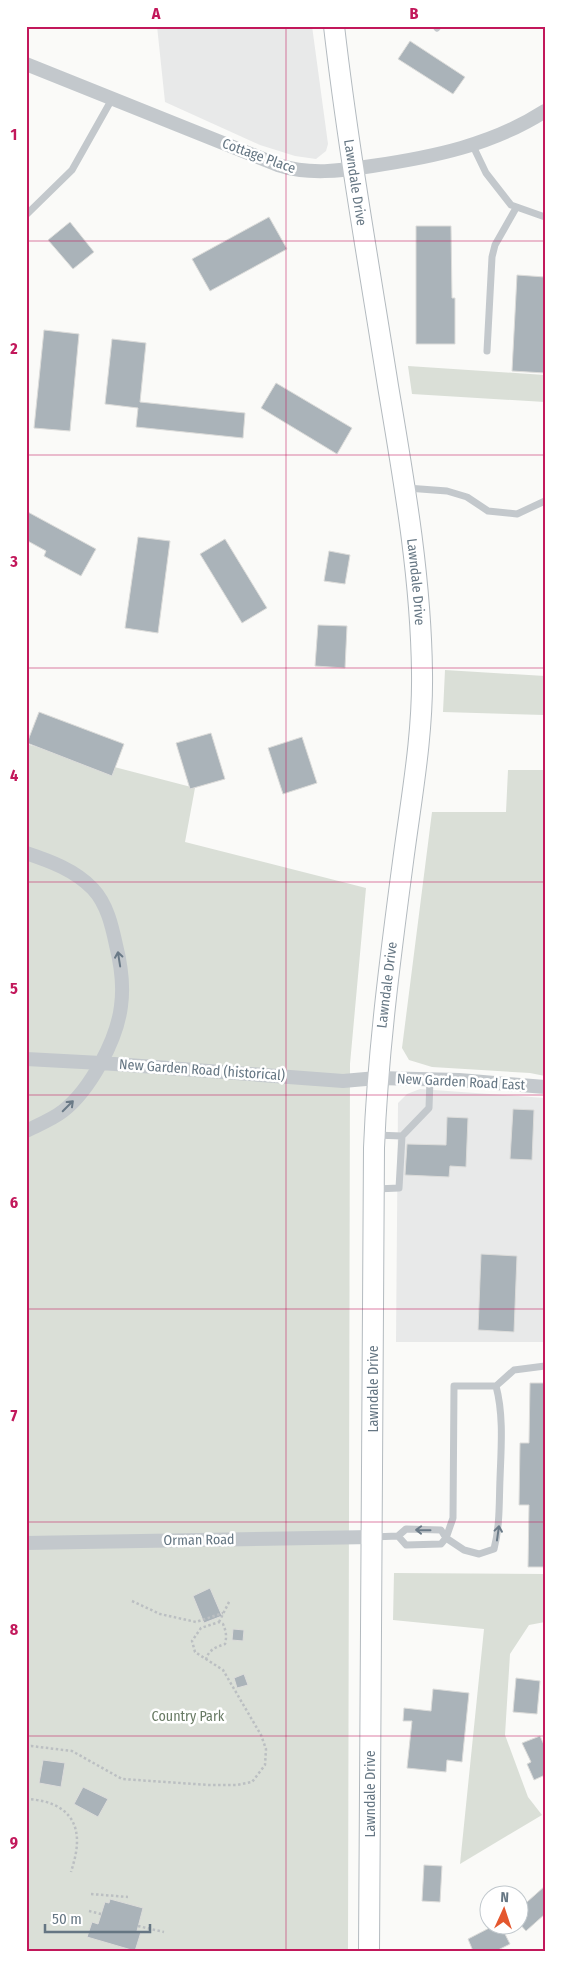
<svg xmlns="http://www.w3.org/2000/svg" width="571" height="1977" font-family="'Fira Sans Condensed',sans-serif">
<rect width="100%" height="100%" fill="#fafaf8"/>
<!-- built -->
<path fill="#e8e9e9" d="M 157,26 L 312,26 L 328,144 L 326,151 L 316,159 L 295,156 L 260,145 L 165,102 Z
M 420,1089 L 545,1098 L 545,1342 L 396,1342 L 398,1103 L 407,1094 Z"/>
<!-- green -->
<path fill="#dadfd7" d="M 408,366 L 545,375 L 545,402 L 412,394 Z
M 445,670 L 545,676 L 545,715 L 443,712 Z
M 26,744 L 195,788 L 185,842 L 366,888 L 350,1064 L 348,1951 L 26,1951 Z
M 508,770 L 545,770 L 545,1076 L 530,1073 L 432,1067 L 409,1060 L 402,1048 L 432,812 L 506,812 Z
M 394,1573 L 545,1574 L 545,1622 L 529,1625 L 510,1654 L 505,1735 L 528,1797 L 542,1815 L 460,1864 L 484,1629 L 393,1620 Z"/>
<!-- building -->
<path fill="#aab3b9" stroke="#dcdcda" d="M 410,41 L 465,77 L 453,94 L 398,59 Z
M 269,217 L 287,249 L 210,291 L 192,259 Z
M 70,222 L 94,252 L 73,269 L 48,240 Z
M 416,226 L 451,226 L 452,298 L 455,298 L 455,344 L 416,344 Z
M 517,275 L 545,277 L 545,373 L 512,371 Z
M 44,330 L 79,334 L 70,431 L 34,428 Z
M 112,339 L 146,343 L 140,402 L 245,413 L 243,438 L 136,427 L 138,408 L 105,404 Z
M 276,383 L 352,428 L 337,454 L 261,408 Z
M 26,511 L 96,549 L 81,576 L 44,556 L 46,551 L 26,540 Z
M 138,537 L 170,541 L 158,633 L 125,628 Z
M 225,539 L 267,608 L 242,623 L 200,554 Z
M 329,551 L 350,555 L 345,584 L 324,581 Z
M 318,625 L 347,626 L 345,668 L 315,666 Z
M 39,712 L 124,744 L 112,776 L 27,743 Z
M 211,733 L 225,779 L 190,789 L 176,743 Z
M 302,737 L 317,783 L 283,794 L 268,748 Z
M 513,1109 L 534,1110 L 532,1160 L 510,1159 Z
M 447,1117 L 468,1118 L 466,1167 L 450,1166 L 449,1177 L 405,1175 L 407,1144 L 446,1145 Z
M 481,1254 L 517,1256 L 514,1332 L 478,1330 Z
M 530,1383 L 545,1383 L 545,1567 L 528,1567 L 529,1505 L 519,1505 L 520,1443 L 529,1443 Z
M 210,1588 L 222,1616 L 204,1623 L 193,1596 Z
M 233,1629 L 244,1630 L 243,1641 L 232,1640 Z
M 244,1674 L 248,1685 L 237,1688 L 234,1678 Z
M 516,1678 L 540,1681 L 537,1714 L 513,1712 Z
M 433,1689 L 469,1693 L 462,1762 L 447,1760 L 446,1772 L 407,1768 L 412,1721 L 403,1721 L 404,1708 L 431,1711 Z
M 540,1736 L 545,1747 L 545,1775 L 534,1780 L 527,1764 L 531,1762 L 522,1743 Z
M 43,1760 L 65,1763 L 61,1787 L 39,1783 Z
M 83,1787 L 108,1799 L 98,1817 L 74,1804 Z
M 424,1865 L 442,1866 L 440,1902 L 422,1901 Z
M 545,1886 L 545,1914 L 526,1931 L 518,1922 L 518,1910 Z
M 110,1899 L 143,1908 L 137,1931 L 141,1932 L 135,1951 L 87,1937 L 92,1922 L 98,1924 L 105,1902 L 109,1903 Z
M 497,1924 L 500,1924 L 510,1944 L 496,1951 L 473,1951 L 468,1939 Z"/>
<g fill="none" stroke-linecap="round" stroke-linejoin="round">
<!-- secondary casing -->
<g stroke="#b3babf" stroke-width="22">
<g id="secondary">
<path id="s1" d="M 334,26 C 348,147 369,266 388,386 C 404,481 421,577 422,673 C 423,734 412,794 404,854 C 391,952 378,1049 374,1148 L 369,1951"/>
</g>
</g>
<!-- path -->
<path stroke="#bbbfc2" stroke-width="2.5" stroke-dasharray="2.5 2.5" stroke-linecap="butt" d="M 132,1601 L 160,1614 L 196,1622 L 223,1613
M 219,1622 L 230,1600
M 26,1747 L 31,1746 L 72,1751 L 122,1779 L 209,1785 L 237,1785 L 252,1782 L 265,1765 L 266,1749 L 261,1735 L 223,1670 L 195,1652 L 192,1641 L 201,1628 L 219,1622 L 223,1624 C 226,1631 227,1636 225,1644 C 216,1647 208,1650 206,1660
M 26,1799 C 53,1800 77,1811 77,1841 C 77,1852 74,1862 71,1872
M 91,1894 L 128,1897
M 26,1895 L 29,1896
M 89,1911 L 101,1914
M 138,1926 L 164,1932"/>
<!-- lane -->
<path stroke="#c3c8cc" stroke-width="7" d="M 437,28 L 438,26
M 473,146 L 486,173 L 511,205 L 545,217
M 26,215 L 72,170 L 112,99
M 487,351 L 492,257 L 495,245 L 516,208
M 407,488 L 447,491 L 467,497 L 488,511 L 517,514 L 545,501
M 375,1135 L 402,1136 L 399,1188 L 376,1189
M 402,1136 L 429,1108 L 430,1079
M 496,1386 C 504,1416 501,1449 500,1479 C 499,1503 500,1526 494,1549 L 479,1554 L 464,1550 L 446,1538 L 453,1518 L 454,1386 L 496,1386 L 514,1370 L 545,1366
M 372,1537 L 398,1536 L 406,1529 L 441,1530 L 446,1538 L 441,1544 L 406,1545 L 398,1536"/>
<!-- street -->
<path stroke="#c3c8cc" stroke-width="14" d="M 26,64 L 278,165 C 309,175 340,171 372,166 C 433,157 492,145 545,111
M 26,853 C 50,861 75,870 93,889 C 107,904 112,926 116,945 C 121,965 124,985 121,1006 C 117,1040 90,1090 63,1111 C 53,1119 38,1125 26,1131
M 26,1059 L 101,1063 L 343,1081 L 377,1078 L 459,1080 L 545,1087
M 26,1543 L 372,1537"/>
<!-- secondary -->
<use href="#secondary" stroke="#fff" stroke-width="20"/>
</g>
<!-- one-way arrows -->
<defs><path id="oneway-shaft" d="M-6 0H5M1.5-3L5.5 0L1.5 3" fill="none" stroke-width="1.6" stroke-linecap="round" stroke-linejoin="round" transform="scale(1.25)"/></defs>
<g stroke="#6a7a87">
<use href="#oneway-shaft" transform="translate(119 959) rotate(-99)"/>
<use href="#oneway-shaft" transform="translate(68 1106) rotate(-45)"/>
<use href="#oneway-shaft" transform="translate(423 1530) rotate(-179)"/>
<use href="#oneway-shaft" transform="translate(498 1533) rotate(-82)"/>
</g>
<!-- grid -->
<path fill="none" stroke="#c2185b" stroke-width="1" stroke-opacity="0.55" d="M 286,26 L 286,1951M 26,241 L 545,241M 26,455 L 545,455M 26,668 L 545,668M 26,882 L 545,882M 26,1095 L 545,1095M 26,1309 L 545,1309M 26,1522 L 545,1522M 26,1736 L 545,1736"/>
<g text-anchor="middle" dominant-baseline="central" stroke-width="5" stroke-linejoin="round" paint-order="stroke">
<!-- street labels -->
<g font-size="14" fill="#657683" stroke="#fff">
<text transform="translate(259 156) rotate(20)">Cottage Place</text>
<text stroke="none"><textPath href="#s1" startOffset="158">Lawndale Drive</textPath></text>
<text stroke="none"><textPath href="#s1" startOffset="562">Lawndale Drive</textPath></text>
<text transform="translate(387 985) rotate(-83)">Lawndale Drive</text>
<text transform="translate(202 1070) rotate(4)">New Garden Road (historical)</text>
<text transform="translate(461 1082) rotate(3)">New Garden Road East</text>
<text transform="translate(373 1389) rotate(-90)">Lawndale Drive</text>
<text transform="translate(199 1540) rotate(-1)">Orman Road</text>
<text transform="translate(370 1794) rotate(-90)">Lawndale Drive</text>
</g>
<!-- park labels -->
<g font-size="14" fill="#687a64" stroke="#fff">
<text x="188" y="1716">Country Park</text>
</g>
</g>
<!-- border -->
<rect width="571" height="1977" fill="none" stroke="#ffffff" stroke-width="55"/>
<!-- north arrow -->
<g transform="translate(504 1910) rotate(3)"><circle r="24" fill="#ffffff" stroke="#c1c8cd"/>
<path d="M0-4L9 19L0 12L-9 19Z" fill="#e4572e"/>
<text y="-8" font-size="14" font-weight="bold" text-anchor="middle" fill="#657683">N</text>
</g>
<!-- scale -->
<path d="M45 1924v8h105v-8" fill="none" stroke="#657683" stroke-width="2.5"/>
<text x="52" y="1924" font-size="15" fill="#657683" stroke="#ffffff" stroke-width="4" paint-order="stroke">50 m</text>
<rect x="28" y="28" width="516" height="1922" fill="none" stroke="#c2185b" stroke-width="2"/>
<g font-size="16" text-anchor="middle" font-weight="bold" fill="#c2185b">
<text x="156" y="19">A</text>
<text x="414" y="19">B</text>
<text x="14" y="140">1</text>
<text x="14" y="354">2</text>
<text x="14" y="567">3</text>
<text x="14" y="781">4</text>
<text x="14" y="994">5</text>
<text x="14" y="1208">6</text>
<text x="14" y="1421">7</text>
<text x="14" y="1635">8</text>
<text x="14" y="1848">9</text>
</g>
</svg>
